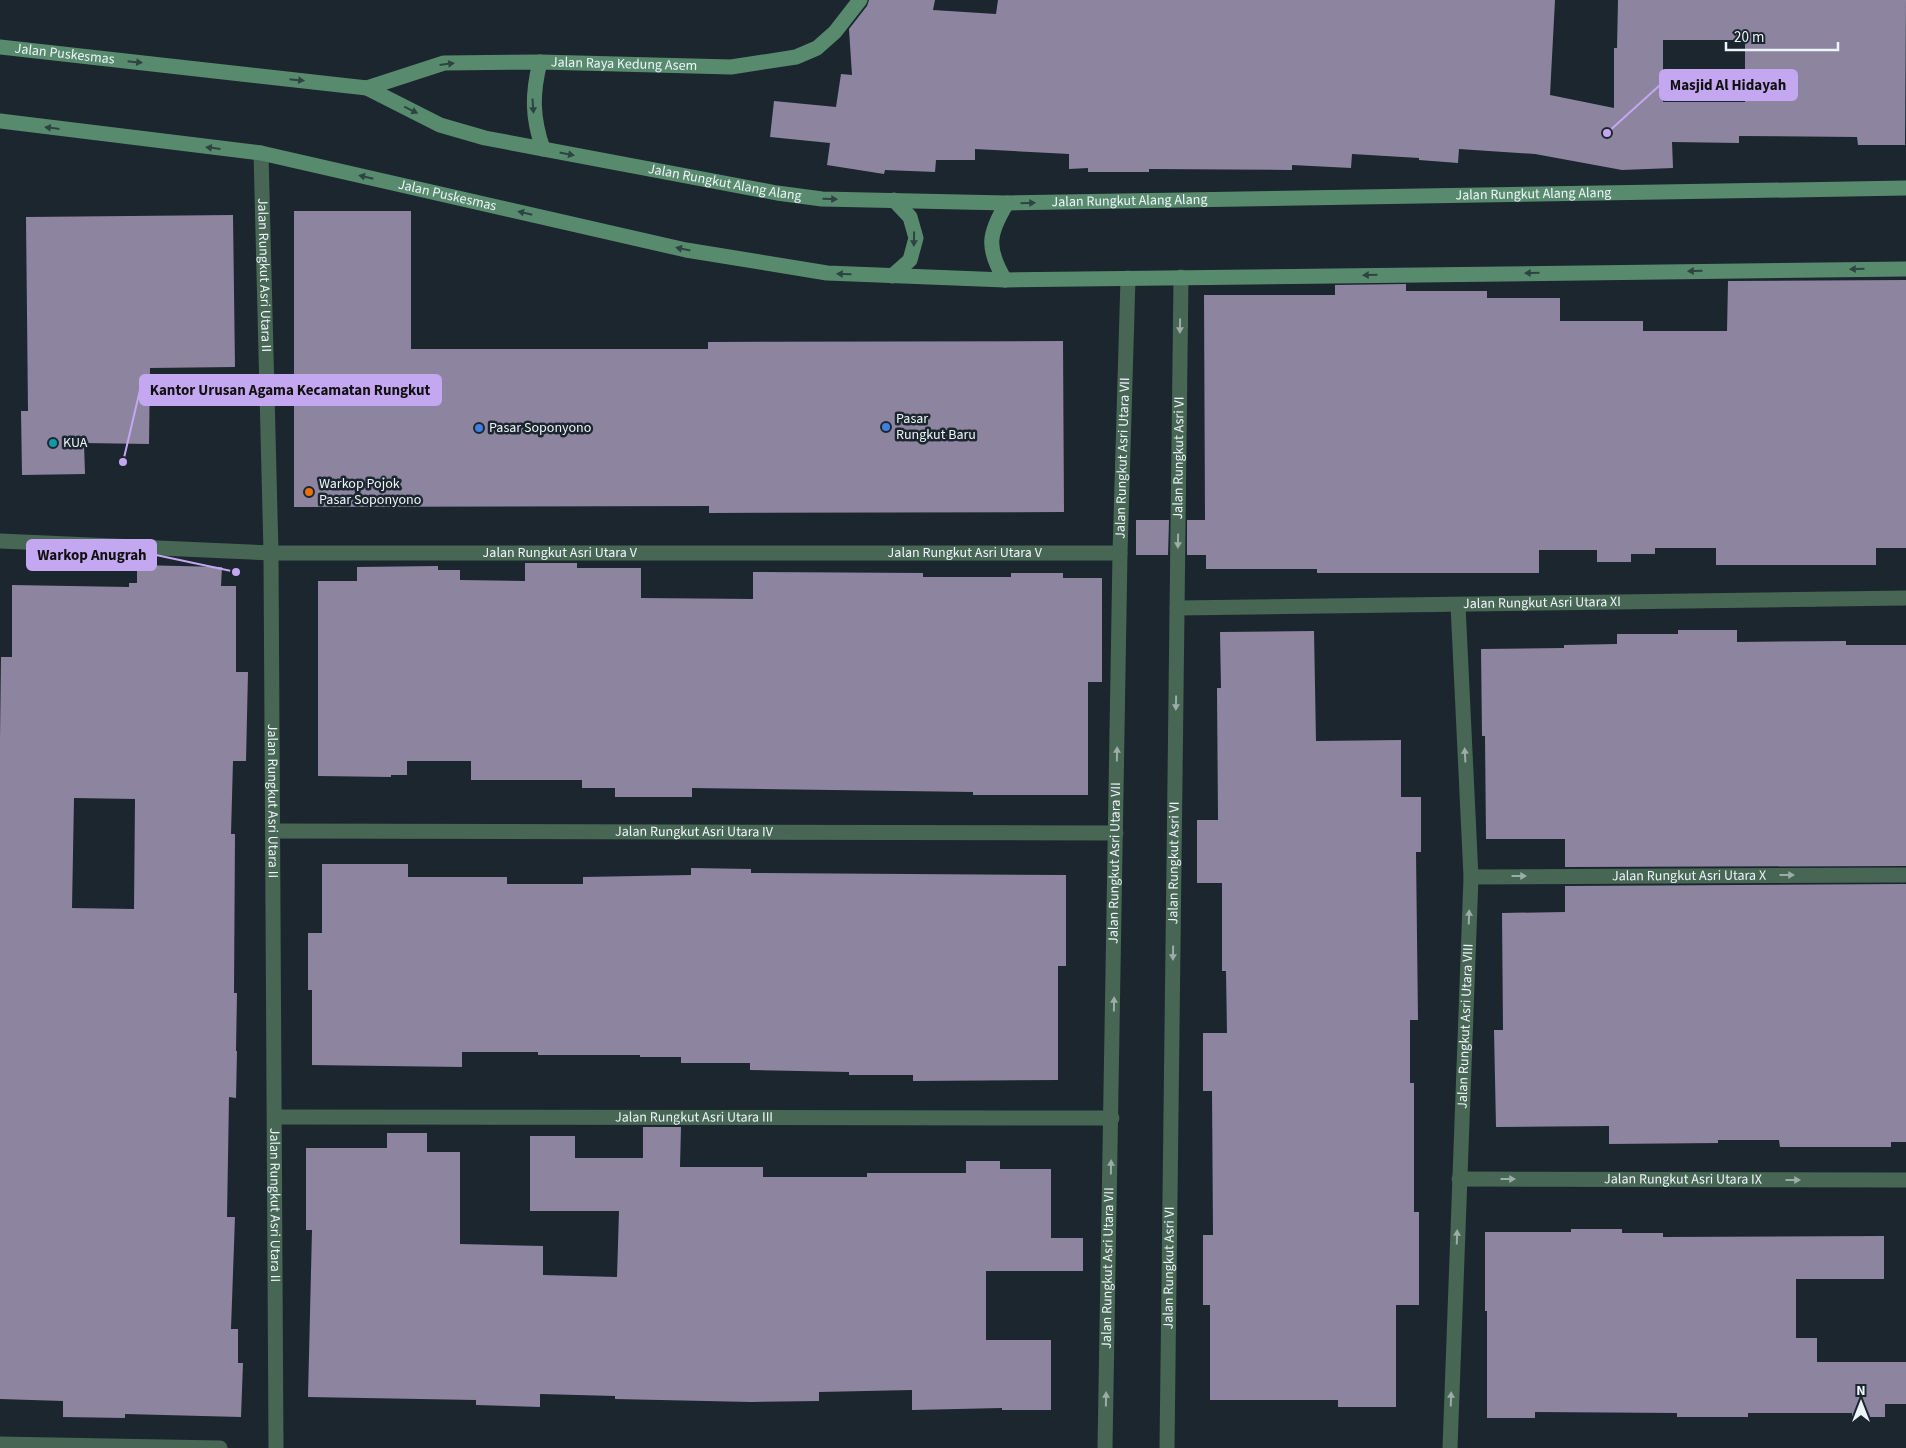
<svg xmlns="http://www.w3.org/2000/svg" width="1906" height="1448" font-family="'Source Sans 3',sans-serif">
<rect width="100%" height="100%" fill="#1b262f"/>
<!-- building -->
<path fill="#8d84a0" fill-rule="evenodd" d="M 869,0 L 935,0 L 933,10 L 996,14 L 998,0 L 1555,0 L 1550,95 L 1614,108 L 1614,48 L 1617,48 L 1618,0 L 1906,0 L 1905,145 L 1858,145 L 1857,137 L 1739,136 L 1739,143 L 1672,142 L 1673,168 L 1622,170 L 1535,154 L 1459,149 L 1458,163 L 1419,160 L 1419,158 L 1352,154 L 1351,168 L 1292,165 L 1292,170 L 1149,169 L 1149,172 L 1088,172 L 1088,168 L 1069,169 L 1069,154 L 975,149 L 975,160 L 936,160 L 935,172 L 885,170 L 884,174 L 827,165 L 830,143 L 770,137 L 774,101 L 836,107 L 841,74 L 852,75 L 849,29 L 867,6 ZM 1663,40 L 1745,40 L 1745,102 L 1663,102 Z
M 294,211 L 411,211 L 411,349 L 708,349 L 708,342 L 1063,341 L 1064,512 L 709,513 L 709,506 L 294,507 Z
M 233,215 L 235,367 L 150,368 L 149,444 L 84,443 L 85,474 L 22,475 L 21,411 L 28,411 L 26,217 Z
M 1906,280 L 1906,548 L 1876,548 L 1876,565 L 1716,565 L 1716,548 L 1655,548 L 1655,554 L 1631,554 L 1631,562 L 1597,562 L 1597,550 L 1539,550 L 1539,573 L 1317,573 L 1317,569 L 1206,569 L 1206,555 L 1187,555 L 1187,520 L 1205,520 L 1204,295 L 1335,295 L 1335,285 L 1406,284 L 1406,291 L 1487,291 L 1487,298 L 1560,298 L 1560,321 L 1643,321 L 1643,331 L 1727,331 L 1728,281 Z
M 1136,520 L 1169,520 L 1168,555 L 1136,555 Z
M 525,563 L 577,563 L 577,568 L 641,568 L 641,598 L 753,599 L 753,572 L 923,573 L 923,577 L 1011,577 L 1011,573 L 1063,573 L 1063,578 L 1102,578 L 1102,682 L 1088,682 L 1088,795 L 973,795 L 973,792 L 692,788 L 692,797 L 615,797 L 615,788 L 582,788 L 582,780 L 471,780 L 471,761 L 407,761 L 407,775 L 391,775 L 391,777 L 318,776 L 318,581 L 357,581 L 357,567 L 438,566 L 438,570 L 460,570 L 460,580 L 525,581 Z
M 137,565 L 222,567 L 221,586 L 236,586 L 236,672 L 248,672 L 246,761 L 233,761 L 231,834 L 235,834 L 234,993 L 237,993 L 236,1051 L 237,1051 L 236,1098 L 229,1097 L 227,1217 L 235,1217 L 231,1329 L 238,1329 L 238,1363 L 243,1363 L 241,1417 L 125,1414 L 125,1418 L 63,1417 L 63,1401 L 0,1399 L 0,738 L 1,657 L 12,657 L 12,585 L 129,587 L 129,583 L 137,583 ZM 74,798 L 135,799 L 134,909 L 72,908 Z
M 1678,630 L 1737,630 L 1737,642 L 1846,641 L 1846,645 L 1906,645 L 1906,866 L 1565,867 L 1565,839 L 1486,839 L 1485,736 L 1482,736 L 1481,649 L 1564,648 L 1564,645 L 1617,644 L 1617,634 L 1678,634 Z
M 1314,631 L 1316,741 L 1401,740 L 1401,797 L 1421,797 L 1421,852 L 1416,852 L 1418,1020 L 1410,1020 L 1410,1083 L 1414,1083 L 1414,1212 L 1419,1212 L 1419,1305 L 1396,1305 L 1396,1407 L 1338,1407 L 1338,1400 L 1210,1400 L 1210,1305 L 1203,1305 L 1203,1235 L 1213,1235 L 1212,1091 L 1203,1091 L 1203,1033 L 1227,1033 L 1226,971 L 1222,971 L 1222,883 L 1197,883 L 1197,820 L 1218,820 L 1217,688 L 1221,688 L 1220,632 Z
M 322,864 L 408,864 L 408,877 L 507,877 L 507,884 L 583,884 L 583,877 L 691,875 L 691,868 L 751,869 L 751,873 L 1066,875 L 1066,966 L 1058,966 L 1058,1080 L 913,1081 L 913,1075 L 849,1075 L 849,1072 L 750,1070 L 750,1063 L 681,1063 L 681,1057 L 640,1057 L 640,1055 L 538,1055 L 538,1052 L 462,1052 L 462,1067 L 312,1065 L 312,990 L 308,990 L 308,933 L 322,933 Z
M 1906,884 L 1906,1142 L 1891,1142 L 1891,1147 L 1780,1147 L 1779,1140 L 1718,1140 L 1718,1143 L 1609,1144 L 1609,1126 L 1496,1127 L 1494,1030 L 1503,1030 L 1502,913 L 1565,912 L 1565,886 Z
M 643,1127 L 681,1127 L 680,1167 L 763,1167 L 763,1177 L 867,1177 L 867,1173 L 966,1173 L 966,1161 L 1000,1161 L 1000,1169 L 1051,1169 L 1051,1238 L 1083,1238 L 1083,1271 L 986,1271 L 986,1340 L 1051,1340 L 1051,1410 L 1002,1410 L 1002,1408 L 912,1410 L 912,1390 L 819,1392 L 819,1401 L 751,1402 L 615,1399 L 615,1396 L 540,1394 L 540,1407 L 476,1405 L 476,1400 L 308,1397 L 312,1230 L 306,1230 L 306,1148 L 387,1148 L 387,1133 L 427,1133 L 427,1152 L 460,1152 L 460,1244 L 543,1246 L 543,1275 L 617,1277 L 619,1211 L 530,1211 L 530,1136 L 575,1136 L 575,1158 L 643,1158 Z
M 1571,1229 L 1622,1229 L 1622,1233 L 1663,1233 L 1663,1237 L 1884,1236 L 1884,1279 L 1796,1279 L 1796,1338 L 1817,1338 L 1817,1362 L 1906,1362 L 1906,1404 L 1885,1404 L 1885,1417 L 1852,1417 L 1852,1413 L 1748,1413 L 1748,1417 L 1677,1417 L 1677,1413 L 1535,1412 L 1535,1418 L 1487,1418 L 1487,1311 L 1485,1311 L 1485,1232 L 1571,1232 Z"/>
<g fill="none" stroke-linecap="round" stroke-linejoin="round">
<!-- street -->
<g stroke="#476654" stroke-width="15">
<path id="s1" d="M 261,153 L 271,553 L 276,1448"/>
<path id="s2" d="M 0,541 L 271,553 L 1120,553"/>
<path id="s3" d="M 1177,608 L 1906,598"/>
<path id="s4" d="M 273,831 L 1116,833"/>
<path id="s5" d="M 1471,877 L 1906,875"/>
<path id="s6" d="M 275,1117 L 1112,1118"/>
<path id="s7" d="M 1459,1179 L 1906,1180"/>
<path d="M 0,1444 L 220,1448"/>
<path id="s8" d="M 1105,1448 L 1120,553 L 1128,278"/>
<path id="s9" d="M 1167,1448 L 1181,277"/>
<path id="s10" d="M 1450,1448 L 1471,877 L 1458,605"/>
</g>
<!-- secondary -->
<g stroke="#588b6e" stroke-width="15">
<path id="s11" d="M 0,47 L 367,88 L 440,125 L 485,138 L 777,193 L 822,199 L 1007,203 L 1906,188"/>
<path d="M 540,62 C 532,94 532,117 543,149"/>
<path id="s12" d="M 367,88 L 444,63 L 540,62 L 731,67 L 796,57 L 817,48 L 835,32 L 860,0"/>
<path id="s13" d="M 0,121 L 261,153 L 686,250 L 827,273 L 1005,280 L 1906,269"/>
<path d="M 892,276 L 910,260 L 916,238 L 910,217 L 894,200"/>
<path d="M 1005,280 C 986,248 988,234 1007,203"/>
</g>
</g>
<!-- one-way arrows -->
<defs><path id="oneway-solid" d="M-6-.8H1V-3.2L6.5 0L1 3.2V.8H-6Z" transform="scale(1.25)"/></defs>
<g fill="#2d4442">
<use href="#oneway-solid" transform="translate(135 62) rotate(6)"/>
<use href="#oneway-solid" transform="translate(447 64) rotate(-7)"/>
<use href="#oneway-solid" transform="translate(297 80) rotate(6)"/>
<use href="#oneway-solid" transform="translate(533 106) rotate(86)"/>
<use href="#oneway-solid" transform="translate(411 110) rotate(26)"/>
<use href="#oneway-solid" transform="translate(52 128) rotate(-173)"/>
<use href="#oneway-solid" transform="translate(213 148) rotate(-173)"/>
<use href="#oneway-solid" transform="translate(567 154) rotate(11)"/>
<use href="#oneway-solid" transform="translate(366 177) rotate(-167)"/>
<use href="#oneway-solid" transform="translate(830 199) rotate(1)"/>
<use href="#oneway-solid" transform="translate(1028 203) rotate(-1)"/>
<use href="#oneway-solid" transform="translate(525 213) rotate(-167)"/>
<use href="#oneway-solid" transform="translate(914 239) rotate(91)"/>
<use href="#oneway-solid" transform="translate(683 249) rotate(-168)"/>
<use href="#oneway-solid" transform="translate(1857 269) rotate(179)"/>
<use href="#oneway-solid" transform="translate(1695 271) rotate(179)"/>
<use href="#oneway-solid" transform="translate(1532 273) rotate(179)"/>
<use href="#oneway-solid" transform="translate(844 274) rotate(-178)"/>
<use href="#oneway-solid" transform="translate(1370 275) rotate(179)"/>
</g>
<g fill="#9aada7">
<use href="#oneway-solid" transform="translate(1180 326) rotate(91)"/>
<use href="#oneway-solid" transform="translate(1178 541) rotate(91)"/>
<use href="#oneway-solid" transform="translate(1176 703) rotate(91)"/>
<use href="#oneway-solid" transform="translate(1117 754) rotate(-89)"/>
<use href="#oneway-solid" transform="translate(1465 755) rotate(-93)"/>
<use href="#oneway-solid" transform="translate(1787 875)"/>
<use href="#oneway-solid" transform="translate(1519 876)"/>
<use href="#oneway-solid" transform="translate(1469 917) rotate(-88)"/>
<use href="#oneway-solid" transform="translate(1173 953) rotate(91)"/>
<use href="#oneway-solid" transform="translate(1114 1004) rotate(-89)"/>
<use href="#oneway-solid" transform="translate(1111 1167) rotate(-89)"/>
<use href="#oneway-solid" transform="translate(1508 1179)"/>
<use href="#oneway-solid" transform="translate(1793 1180)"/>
<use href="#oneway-solid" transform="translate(1457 1237) rotate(-88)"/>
<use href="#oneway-solid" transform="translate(1106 1399) rotate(-89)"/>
<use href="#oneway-solid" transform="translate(1451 1399) rotate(-88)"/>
</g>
<!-- markers -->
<g fill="#3f7fe0" stroke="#1b262f" stroke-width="2">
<circle cx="886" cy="427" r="5"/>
<circle cx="479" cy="428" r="5"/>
</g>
<circle fill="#0f9aa8" stroke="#1b262f" stroke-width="2" cx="53" cy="443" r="5"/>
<circle fill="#e8710a" stroke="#1b262f" stroke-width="2" cx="309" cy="492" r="5"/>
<g text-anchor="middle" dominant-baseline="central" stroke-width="5" stroke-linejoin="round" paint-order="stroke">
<!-- street labels -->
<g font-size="14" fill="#edf4fa" stroke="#1b262f">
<text stroke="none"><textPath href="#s11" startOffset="65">Jalan Puskesmas</textPath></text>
<text stroke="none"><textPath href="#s12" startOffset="261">Jalan Raya Kedung Asem</textPath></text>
<text stroke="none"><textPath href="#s11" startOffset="742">Jalan Rungkut Alang Alang</textPath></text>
<text stroke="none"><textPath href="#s11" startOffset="1552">Jalan Rungkut Alang Alang</textPath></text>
<text stroke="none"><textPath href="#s13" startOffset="454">Jalan Puskesmas</textPath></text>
<text stroke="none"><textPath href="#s11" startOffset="1148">Jalan Rungkut Alang Alang</textPath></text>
<text stroke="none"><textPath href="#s1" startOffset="122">Jalan Rungkut Asri Utara II</textPath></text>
<text stroke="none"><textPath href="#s8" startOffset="990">Jalan Rungkut Asri Utara VII</textPath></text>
<text stroke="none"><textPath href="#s9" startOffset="990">Jalan Rungkut Asri VI</textPath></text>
<text stroke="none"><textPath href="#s2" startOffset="560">Jalan Rungkut Asri Utara V</textPath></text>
<text stroke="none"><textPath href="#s2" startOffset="965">Jalan Rungkut Asri Utara V</textPath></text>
<text stroke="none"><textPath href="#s3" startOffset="365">Jalan Rungkut Asri Utara XI</textPath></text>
<text stroke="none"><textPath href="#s1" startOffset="648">Jalan Rungkut Asri Utara II</textPath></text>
<text stroke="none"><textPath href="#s4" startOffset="421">Jalan Rungkut Asri Utara IV</textPath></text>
<text stroke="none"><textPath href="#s8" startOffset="585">Jalan Rungkut Asri Utara VII</textPath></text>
<text stroke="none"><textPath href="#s9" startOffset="585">Jalan Rungkut Asri VI</textPath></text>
<text stroke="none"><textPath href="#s5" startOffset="218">Jalan Rungkut Asri Utara X</textPath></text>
<text stroke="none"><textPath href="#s10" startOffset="422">Jalan Rungkut Asri Utara VIII</textPath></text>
<text stroke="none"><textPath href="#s6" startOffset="419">Jalan Rungkut Asri Utara III</textPath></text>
<text stroke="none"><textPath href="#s7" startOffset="224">Jalan Rungkut Asri Utara IX</textPath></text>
<text stroke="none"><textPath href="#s1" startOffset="1052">Jalan Rungkut Asri Utara II</textPath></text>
<text stroke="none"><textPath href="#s8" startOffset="180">Jalan Rungkut Asri Utara VII</textPath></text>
<text stroke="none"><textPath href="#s9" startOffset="180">Jalan Rungkut Asri VI</textPath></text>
</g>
<!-- poi labels -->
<g font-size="14" fill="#edf4fa" stroke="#1b262f" text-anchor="start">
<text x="896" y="419">Pasar<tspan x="896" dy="16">Rungkut Baru</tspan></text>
<text x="489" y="428">Pasar Soponyono</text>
<text x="63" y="443">KUA</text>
<text x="319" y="484">Warkop Pojok<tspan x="319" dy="16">Pasar Soponyono</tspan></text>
</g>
</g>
<!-- callouts -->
<path fill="none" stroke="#c4a7f1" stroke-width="2" d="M1607 133L1660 85M123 462L140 390M236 572L156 555"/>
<g fill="#c4a7f1" stroke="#1b262f" stroke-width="2">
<circle cx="1607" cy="133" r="5"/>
<circle cx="123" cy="462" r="5"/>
<circle cx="236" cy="572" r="5"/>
</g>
<g fill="#c4a7f1" stroke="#c4a7f1" stroke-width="2">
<rect x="1660" y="70" width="137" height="30" rx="5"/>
<rect x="140" y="375" width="301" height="30" rx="5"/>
<rect x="27" y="540" width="129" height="30" rx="5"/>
</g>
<g font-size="15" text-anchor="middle" font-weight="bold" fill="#111">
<text x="1728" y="90">Masjid Al Hidayah</text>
<text x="290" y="395">Kantor Urusan Agama Kecamatan Rungkut</text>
<text x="92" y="560">Warkop Anugrah</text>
</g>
<!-- north arrow -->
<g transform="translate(1861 1403)" stroke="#1b262f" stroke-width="4" paint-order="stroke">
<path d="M0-4L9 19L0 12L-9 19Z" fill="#edf4fa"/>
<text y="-8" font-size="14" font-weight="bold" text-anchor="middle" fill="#edf4fa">N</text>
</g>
<!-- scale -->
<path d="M1726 42v8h112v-8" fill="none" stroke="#edf4fa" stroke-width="2.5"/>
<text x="1734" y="42" font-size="15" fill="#edf4fa" stroke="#1b262f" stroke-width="4" paint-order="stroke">20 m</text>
</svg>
